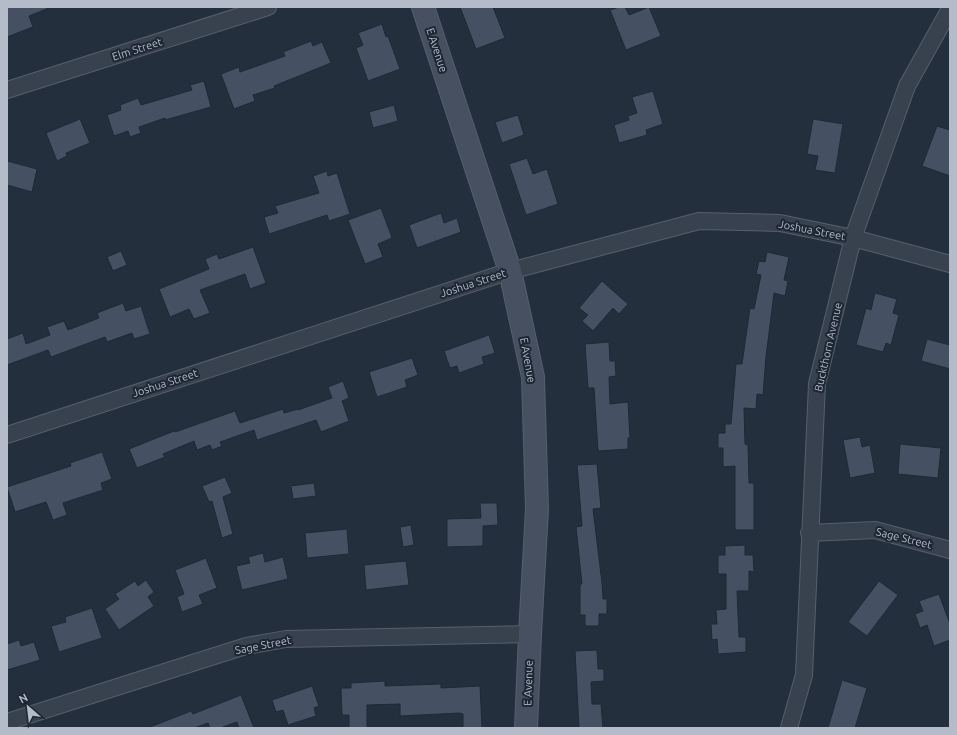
<svg xmlns="http://www.w3.org/2000/svg" width="957" height="735" font-family="Ubuntu,sans-serif">
<rect width="100%" height="100%" fill="#242f3e"/>
<!-- building -->
<path fill="#455162" stroke="#1f2835" d="M 7,7 L 49,7 L 49,8 L 29,16 L 33,27 L 7,37 Z
M 460,7 L 493,7 L 505,38 L 476,49 Z
M 619,7 L 625,7 L 629,15 L 649,7 L 661,36 L 626,50 L 610,10 Z
M 382,24 L 386,37 L 388,36 L 400,69 L 368,81 L 356,48 L 363,45 L 358,33 Z
M 311,41 L 313,46 L 322,42 L 331,63 L 274,86 L 275,88 L 253,95 L 255,101 L 234,109 L 221,74 L 239,67 L 240,72 L 285,56 L 283,52 Z
M 204,81 L 211,107 L 165,120 L 165,118 L 139,127 L 141,133 L 130,137 L 128,131 L 114,136 L 107,115 L 121,110 L 120,105 L 138,98 L 141,105 L 192,90 L 190,85 Z
M 653,91 L 663,124 L 646,130 L 647,135 L 619,143 L 614,125 L 629,120 L 628,116 L 637,113 L 632,97 Z
M 394,105 L 398,121 L 373,128 L 369,112 Z
M 518,115 L 524,135 L 502,143 L 495,122 Z
M 80,119 L 90,143 L 66,153 L 67,156 L 57,161 L 46,133 Z
M 813,119 L 843,124 L 835,173 L 815,170 L 818,156 L 807,154 Z
M 937,126 L 950,130 L 950,176 L 922,166 Z
M 527,158 L 533,174 L 547,169 L 558,204 L 526,215 L 509,164 Z
M 7,161 L 37,169 L 32,192 L 7,185 Z
M 327,171 L 328,176 L 337,173 L 350,214 L 329,221 L 327,215 L 269,234 L 264,217 L 278,213 L 275,206 L 319,193 L 313,176 Z
M 381,208 L 392,238 L 378,244 L 383,257 L 365,264 L 348,220 Z
M 441,213 L 444,223 L 457,218 L 461,232 L 417,248 L 409,225 Z
M 253,247 L 266,283 L 250,289 L 245,274 L 200,290 L 210,313 L 194,319 L 189,309 L 170,317 L 159,289 L 209,269 L 205,259 L 217,254 L 219,259 Z
M 121,251 L 127,265 L 113,271 L 107,257 Z
M 767,252 L 789,257 L 784,280 L 788,281 L 785,296 L 774,293 L 766,357 L 763,395 L 757,394 L 756,409 L 744,408 L 745,444 L 748,445 L 749,483 L 754,483 L 754,530 L 735,530 L 735,466 L 723,467 L 723,448 L 718,448 L 718,433 L 725,433 L 725,424 L 731,424 L 736,364 L 742,364 L 750,308 L 754,309 L 761,275 L 756,274 L 759,261 L 765,262 Z
M 602,281 L 628,304 L 619,314 L 613,308 L 593,331 L 582,321 L 588,315 L 579,308 Z
M 875,293 L 897,299 L 893,313 L 899,315 L 891,345 L 886,343 L 883,352 L 856,345 L 866,308 L 871,310 Z
M 123,303 L 126,311 L 141,306 L 150,334 L 134,339 L 132,333 L 107,342 L 105,337 L 51,357 L 48,350 L 7,365 L 7,339 L 23,333 L 26,344 L 50,335 L 47,327 L 64,321 L 68,330 L 99,318 L 97,313 Z
M 489,335 L 495,353 L 482,357 L 484,364 L 459,373 L 457,366 L 450,368 L 444,351 Z
M 927,339 L 950,345 L 950,369 L 921,361 Z
M 609,342 L 610,361 L 615,361 L 616,376 L 609,377 L 610,404 L 628,402 L 630,438 L 628,438 L 628,449 L 598,451 L 594,388 L 588,388 L 585,344 Z
M 412,358 L 418,375 L 405,380 L 407,387 L 377,397 L 369,372 Z
M 343,381 L 349,398 L 342,401 L 349,421 L 321,432 L 316,420 L 257,440 L 254,430 L 220,442 L 222,446 L 212,450 L 210,445 L 197,450 L 194,441 L 163,454 L 165,457 L 137,468 L 129,449 L 174,431 L 175,432 L 235,411 L 240,423 L 283,409 L 284,413 L 298,409 L 298,410 L 332,398 L 328,387 Z
M 860,437 L 862,447 L 870,445 L 875,473 L 850,478 L 843,440 Z
M 900,444 L 941,448 L 938,478 L 898,474 Z
M 102,452 L 112,479 L 101,483 L 103,490 L 63,503 L 67,515 L 53,520 L 46,502 L 15,512 L 7,487 L 71,466 L 70,463 Z
M 597,464 L 601,508 L 593,509 L 602,583 L 603,599 L 607,599 L 607,614 L 599,614 L 599,626 L 585,626 L 585,615 L 580,615 L 580,584 L 582,584 L 576,527 L 582,526 L 577,465 Z
M 225,477 L 232,493 L 223,497 L 233,534 L 222,538 L 212,501 L 209,502 L 202,486 Z
M 314,483 L 316,496 L 293,499 L 291,486 Z
M 480,503 L 497,503 L 498,525 L 483,526 L 483,546 L 447,547 L 447,519 L 481,518 Z
M 411,525 L 414,545 L 403,547 L 400,527 Z
M 347,529 L 349,554 L 307,558 L 305,533 Z
M 745,545 L 745,555 L 753,555 L 754,572 L 749,571 L 749,591 L 737,591 L 739,637 L 746,637 L 746,652 L 718,654 L 717,639 L 712,640 L 711,624 L 717,624 L 716,610 L 726,609 L 726,574 L 718,574 L 718,555 L 725,555 L 725,546 Z
M 263,553 L 265,562 L 283,557 L 288,579 L 242,590 L 236,566 L 250,563 L 248,557 Z
M 206,558 L 217,588 L 199,595 L 203,604 L 182,612 L 177,597 L 184,594 L 175,570 Z
M 406,561 L 409,585 L 366,590 L 364,565 Z
M 146,580 L 154,592 L 148,597 L 154,606 L 119,630 L 105,609 L 119,599 L 115,594 L 135,581 L 138,586 Z
M 879,581 L 898,595 L 867,636 L 848,622 Z
M 939,594 L 950,624 L 950,640 L 934,646 L 927,625 L 920,628 L 915,614 L 923,611 L 919,601 Z
M 92,608 L 102,638 L 59,652 L 51,626 L 66,622 L 65,617 Z
M 19,640 L 21,646 L 34,642 L 40,660 L 7,670 L 7,644 Z
M 597,650 L 598,669 L 604,669 L 604,681 L 591,682 L 592,704 L 601,704 L 603,728 L 579,728 L 575,651 Z
M 842,680 L 867,688 L 855,728 L 828,728 Z
M 385,681 L 385,686 L 441,684 L 441,688 L 480,686 L 482,728 L 463,728 L 463,714 L 460,713 L 400,716 L 400,704 L 367,705 L 367,728 L 349,728 L 349,715 L 342,715 L 341,688 L 351,688 L 351,683 Z
M 312,686 L 319,706 L 314,708 L 316,716 L 288,725 L 283,710 L 276,712 L 272,700 Z
M 241,695 L 254,728 L 239,728 L 237,722 L 220,728 L 210,728 L 208,723 L 194,728 L 150,728 L 150,727 L 191,711 L 193,714 Z"/>
<g fill="none" stroke-linecap="round" stroke-linejoin="round">
<!-- street casing -->
<g stroke="#565f6c" stroke-width="18">
<path id="street" d="M 7,90 L 268,7
M 7,435 L 510,271 L 699,221 L 780,223 L 853,238 L 950,264
M 809,533 L 875,530 L 950,550
M 7,722 L 246,646 L 286,639 L 530,634
M 789,728 L 804,675 L 817,384 L 853,238 L 907,86 L 950,9"/>
</g>
<!-- secondary casing -->
<g stroke="#565f6c" stroke-width="24">
<path id="secondary" d="M 423,7 L 510,271 L 533,377 L 537,509 L 530,634 L 526,728"/>
</g>
<!-- street -->
<use href="#street" stroke="#38414e" stroke-width="16"/>
<!-- secondary -->
<use href="#secondary" stroke="#465061" stroke-width="22"/>
</g>
<g text-anchor="middle" dominant-baseline="central" stroke-width="4" stroke-linejoin="round" paint-order="stroke">
<!-- street labels -->
<g font-size="11" fill="#b4bcc9" stroke="#1d2633">
<text transform="translate(137 49) rotate(-18)">Elm Street</text>
<text transform="translate(437 50) rotate(72)">E Avenue</text>
<text transform="translate(812 230) rotate(11)">Joshua Street</text>
<text transform="translate(473 283) rotate(-18)">Joshua Street</text>
<text transform="translate(828 347) rotate(-77)">Buckthorn Avenue</text>
<text transform="translate(528 360) rotate(80)">E Avenue</text>
<text transform="translate(165 383) rotate(-18)">Joshua Street</text>
<text transform="translate(904 538) rotate(14)">Sage Street</text>
<text transform="translate(263 645) rotate(-11)">Sage Street</text>
<text transform="translate(528 683) rotate(-88)">E Avenue</text>
</g>
</g>
<!-- border -->
<rect width="957" height="735" fill="none" stroke="#b4bcc9" stroke-width="16"/>
<!-- north arrow -->
<g transform="translate(28 707) rotate(332)" stroke="#1d2633" stroke-width="3" paint-order="stroke">
<path d="M0-3L7 15L0 10L-7 15Z" fill="#b4bcc9"/>
<text y="-6" font-size="11" font-weight="bold" text-anchor="middle" fill="#b4bcc9">N</text>
</g>
</svg>
